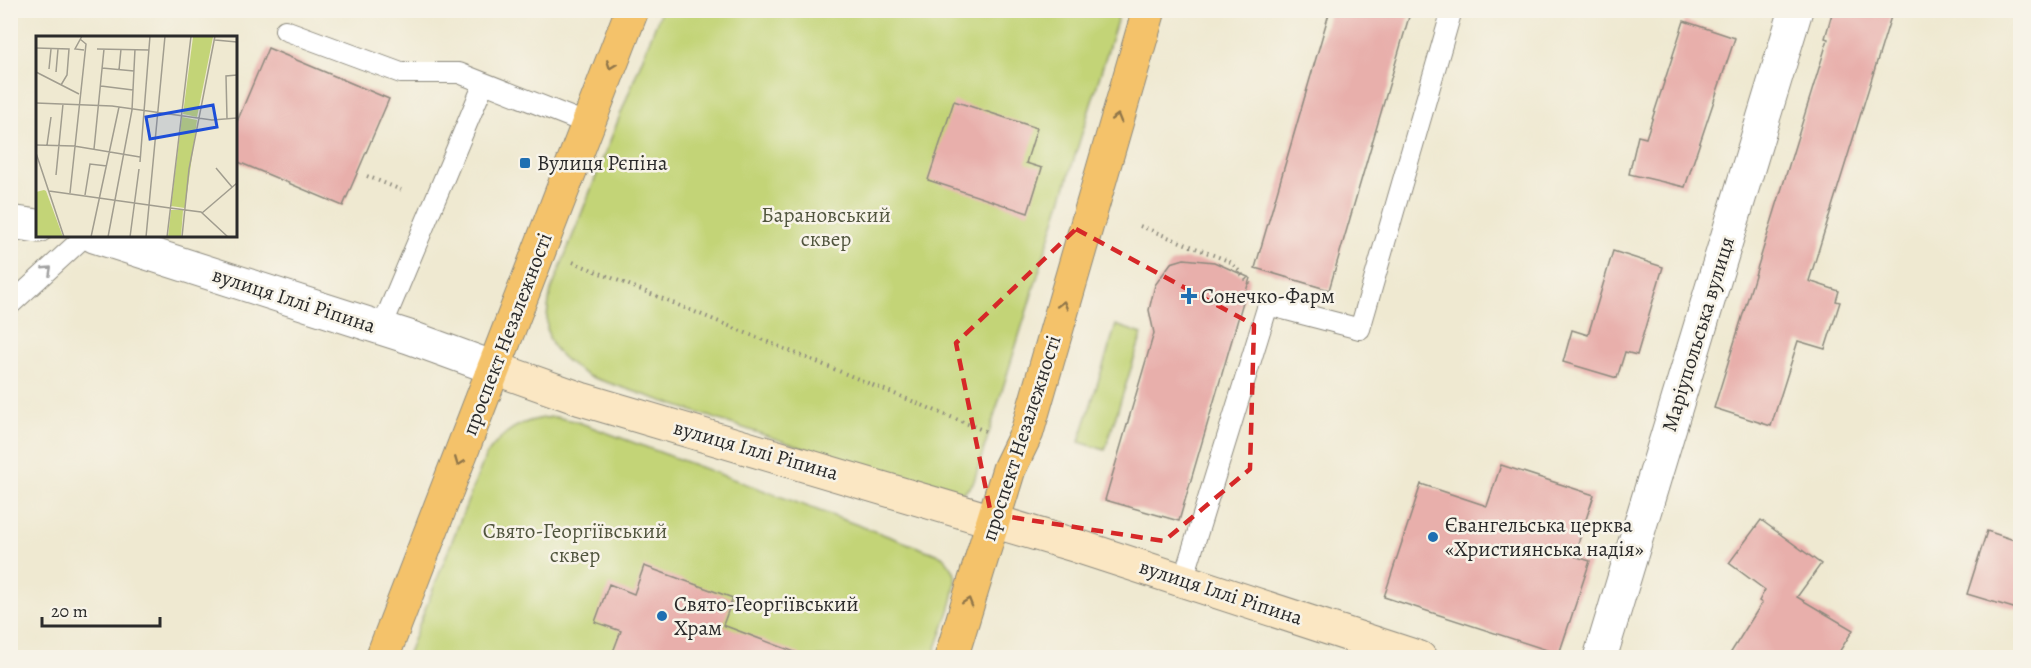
<svg xmlns="http://www.w3.org/2000/svg" width="2031" height="668" font-family="Alegreya,serif">
<rect width="100%" height="100%" fill="#f7f3e8"/>
<filter id="ink" filterUnits="userSpaceOnUse"><feTurbulence type="fractalNoise" baseFrequency=".0167" numOctaves="2"/><feDisplacementMap in="SourceGraphic" scale="12" xChannelSelector="R" yChannelSelector="G"/><feConvolveMatrix kernelMatrix="1 2 1 2 8 2 1 2 1" color-interpolation-filters="sRGB"/></filter>
<filter id="wash" filterUnits="userSpaceOnUse"><feTurbulence type="fractalNoise" baseFrequency=".008" numOctaves="4" result="noise"/><feDisplacementMap in="SourceGraphic" scale="24" xChannelSelector="R" yChannelSelector="G"/><feGaussianBlur stdDeviation="1.35" result="paint"/><feColorMatrix in="noise" values="0 0 0 0 0 0 0 0 0 0 0 0 0 0 0 0 0 1.4 0 .05"/><feComposite in="paint" operator="in"/></filter>
<g filter="url(#wash)">
<rect width="100%" height="100%" fill="#efe9d1"/>
<!-- green -->
<path fill="#c3d477" stroke="#778051" stroke-width="1.5" d="M 661,11 L 1120,11 L 974,481 C 964,498 953,495 935,492 L 588,376 C 548,350 541,339 551,291 Z
M 1116,325 L 1142,334 L 1105,450 L 1079,442 Z
M 554,417 L 575,421 L 942,556 C 947,561 953,567 955,575 C 958,595 939,637 933,657 L 406,658 L 485,457 C 503,430 522,419 554,417 Z"/>
<g id="blocks">
<!-- building -->
<path fill="#e8afab" d="M 1330,10 L 1411,10 L 1329,290 L 1255,268 Z
M 1833,10 L 1893,10 L 1809,281 L 1839,291 L 1836,301 L 1840,302 L 1825,349 L 1798,341 L 1771,426 L 1714,408 L 1828,39 L 1825,38 Z
M 1684,21 L 1735,38 L 1685,187 L 1629,174 L 1638,136 L 1646,138 Z
M 268,48 L 389,99 L 343,206 L 236,161 L 236,124 Z
M 954,101 L 1037,128 L 1026,163 L 1042,168 L 1028,213 L 928,180 Z
M 1613,251 L 1663,267 L 1637,355 L 1625,352 L 1617,378 L 1563,362 L 1572,330 L 1588,335 Z
M 1184,259 L 1214,262 L 1250,278 L 1179,521 L 1105,500 L 1154,333 L 1149,310 L 1155,285 L 1171,263 Z
M 1501,465 L 1594,495 L 1574,556 L 1590,561 L 1559,654 L 1384,597 L 1421,484 L 1487,506 Z
M 1761,520 L 1821,564 L 1797,597 L 1853,630 L 1836,657 L 1728,657 L 1762,603 L 1759,601 L 1765,590 L 1729,563 Z
M 1987,531 L 2020,542 L 2020,610 L 1967,594 Z
M 644,566 L 733,598 L 723,625 L 800,654 L 800,657 L 611,657 L 621,631 L 595,622 L 609,584 L 634,594 Z"/>
</g>
</g>
<g filter="url(#ink)">
<use href="#blocks" fill-opacity="0" stroke="#8d8a7e" stroke-width="1.5"/>
<g fill="none" stroke-linecap="round" stroke-linejoin="round">
<!-- lane casing -->
<g stroke="#8d8a7e" stroke-width="22">
<path id="lane" d="M 285,30 L 401,73 L 459,73 L 588,124
M 10,305 L 85,236
M 381,329 L 484,83
M 1183,580 L 1268,305 L 1360,329 L 1452,10"/>
</g>
<!-- street casing -->
<g stroke="#8d8a7e" stroke-width="35">
<path id="street" d="M 10,222 L 38,226
M 94,236 L 409,337 L 494,368
M 1600,658 L 1796,10"/>
</g>
<!-- secondary casing -->
<g stroke="#8d8a7e" stroke-width="35">
<path id="secondary" d="M 494,368 L 581,399 L 1077,546 L 1420,658"/>
</g>
<!-- primary casing -->
<g stroke="#8d8a7e" stroke-width="35">
<path id="primary" d="M 382,658 L 632,10
M 951,658 L 1009,469 L 1027,432 L 1149,10"/>
</g>
<!-- path -->
<path stroke="#8d8a7e" stroke-width="4" stroke-dasharray="1.5 4.5" stroke-linecap="butt" d="M 367,176 L 401,190
M 1140,226 L 1231,262 L 1250,284
M 573,262 L 985,431"/>
<!-- lane -->
<use href="#lane" stroke="#fff" stroke-width="20"/>
<!-- street -->
<use href="#street" stroke="#fff" stroke-width="33"/>
<!-- secondary -->
<use href="#secondary" stroke="#fbe7c3" stroke-width="33"/>
<!-- primary -->
<use href="#primary" stroke="#f4c26a" stroke-width="33"/>
</g>
<!-- one-way arrows -->
<defs><path id="oneway-chevron" d="M-2-3.5L2.5 0L-2 3.5" fill="none" stroke-width="1.6" stroke-linecap="round" stroke-linejoin="round" transform="scale(1.5)"/></defs>
<g stroke="#90764a">
<use href="#oneway-chevron" transform="translate(611 65) rotate(111)"/>
<use href="#oneway-chevron" transform="translate(1117 118) rotate(-74)"/>
<use href="#oneway-chevron" transform="translate(1063 305) rotate(-74)"/>
<use href="#oneway-chevron" transform="translate(459 462) rotate(111)"/>
<use href="#oneway-chevron" transform="translate(968 602) rotate(-73)"/>
</g>
<use stroke="#a0a0a0" href="#oneway-chevron" transform="translate(48 270) rotate(-43)"/>
</g>
<!-- marked area -->
<path fill="none" stroke="#d62828" stroke-width="4.5" stroke-dasharray="12 8" stroke-linejoin="round" d="M 1076,229 L 1254,325 L 1250,469 L 1164,541 L 991,514 L 956,343 Z"/>
<!-- markers -->
<g fill="#1f6fb2" stroke="#f7f3e8" stroke-width="2">
<rect x="519" y="157" width="12" height="12" rx="3"/>
<path d="M1186 287h6v6h6v6h-6v6h-6v-6h-6v-6h6z"/>
<circle cx="1433" cy="537" r="6"/>
<circle cx="662" cy="616" r="6"/>
</g>
<g text-anchor="middle" dominant-baseline="central" stroke-width="5" stroke-linejoin="round" paint-order="stroke">
<!-- poi labels -->
<g font-size="21" fill="#2b2b2b" stroke="#f7f3e8" text-anchor="start">
<text x="537" y="163">Вулиця Рєпіна</text>
<text x="1201" y="296">Сонечко-Фарм</text>
<text x="1445" y="525">Євангельська церква<tspan x="1445" dy="24">«Християнська надія»</tspan></text>
<text x="674" y="604">Свято-Георгіївський<tspan x="674" dy="24">Храм</tspan></text>
</g>
<!-- park labels -->
<g font-size="21" fill="#51553e" stroke="#f7f3e8">
<text x="826" y="215">Барановський<tspan x="826" dy="24">сквер</tspan></text>
<text x="575" y="531">Свято-Георгіївський<tspan x="575" dy="24">сквер</tspan></text>
</g>
<!-- street labels -->
<g font-size="21" fill="#2b2b2b" stroke="#f7f3e8">
<text transform="translate(294 300) rotate(18)">вулиця Іллі Ріпина</text>
<text transform="translate(507 334) rotate(-69)">проспект Незалежності</text>
<text transform="translate(1698 334) rotate(-73)">Маріупольська вулиця</text>
<text transform="translate(1021 438) rotate(-72)">проспект Незалежності</text>
<text transform="translate(756 450) rotate(16)">вулиця Іллі Ріпина</text>
<text transform="translate(1221 592) rotate(18)">вулиця Іллі Ріпина</text>
</g>
</g>
<!-- overview -->
<g transform="translate(36 36)">
<rect width="201" height="201" fill="#efe9d1"/>
<path d="M 157,1 L 177,1 L 161,81 L 147,78 ZM 146,81 L 161,84 L 149,172 L 135,170 ZM 8,154 L 10,155 L 27,201 L 0,201 L 0,156 ZM 135,174 L 147,174 L 145,201 L 132,201 Z" fill="#c3d477"/>
<path fill="none" stroke="#a19d8f" stroke-width="1.5" d="M 46,0 L 39,13 L 48,14M 179,4 L 201,6M 0,12 L 33,13 L 31,39 L 25,49M 61,13 L 113,14M 66,32 L 98,35M 13,33 L 15,13M 83,34 L 85,13M 0,36 L 43,58M 20,36 L 22,13M 65,50 L 97,54M 0,67 L 76,70 L 176,84 L 201,82M 191,83 L 190,40 L 201,39M 0,109 L 38,110 L 104,121M 11,109 L 15,81M 58,113 L 68,13M 0,117 L 28,201M 104,126 L 114,0M 180,132 L 196,151M 20,139 L 27,68M 13,155 L 134,172M 34,157 L 50,8 L 44,3M 49,159 L 54,128 L 71,130M 134,172 L 165,176 L 192,201M 166,177 L 201,147M 55,201 L 83,71M 72,201 L 96,74 L 99,13M 94,201 L 103,133M 110,201 L 129,0M 131,201 L 155,0M 146,201 L 153,133 L 179,0"/>
<path fill="#1d4ed8" fill-opacity="0.15" stroke="#1d4ed8" stroke-width="3" d="M 177,69 L 181,91 L 114,103 L 110,81 Z"/>
<rect width="201" height="201" fill="none" stroke="#2b2b2b" stroke-width="3"/>
</g>
<!-- margin -->
<rect width="2031" height="668" fill="none" stroke="#f7f3e8" stroke-width="36"/>
<!-- scale -->
<path d="M42 617v9h118v-9" fill="none" stroke="#2b2b2b" stroke-width="3"/>
<text x="51" y="617" font-size="18" fill="#2b2b2b" stroke="#f7f3e8" stroke-width="4.5" paint-order="stroke">20 m</text>
</svg>
